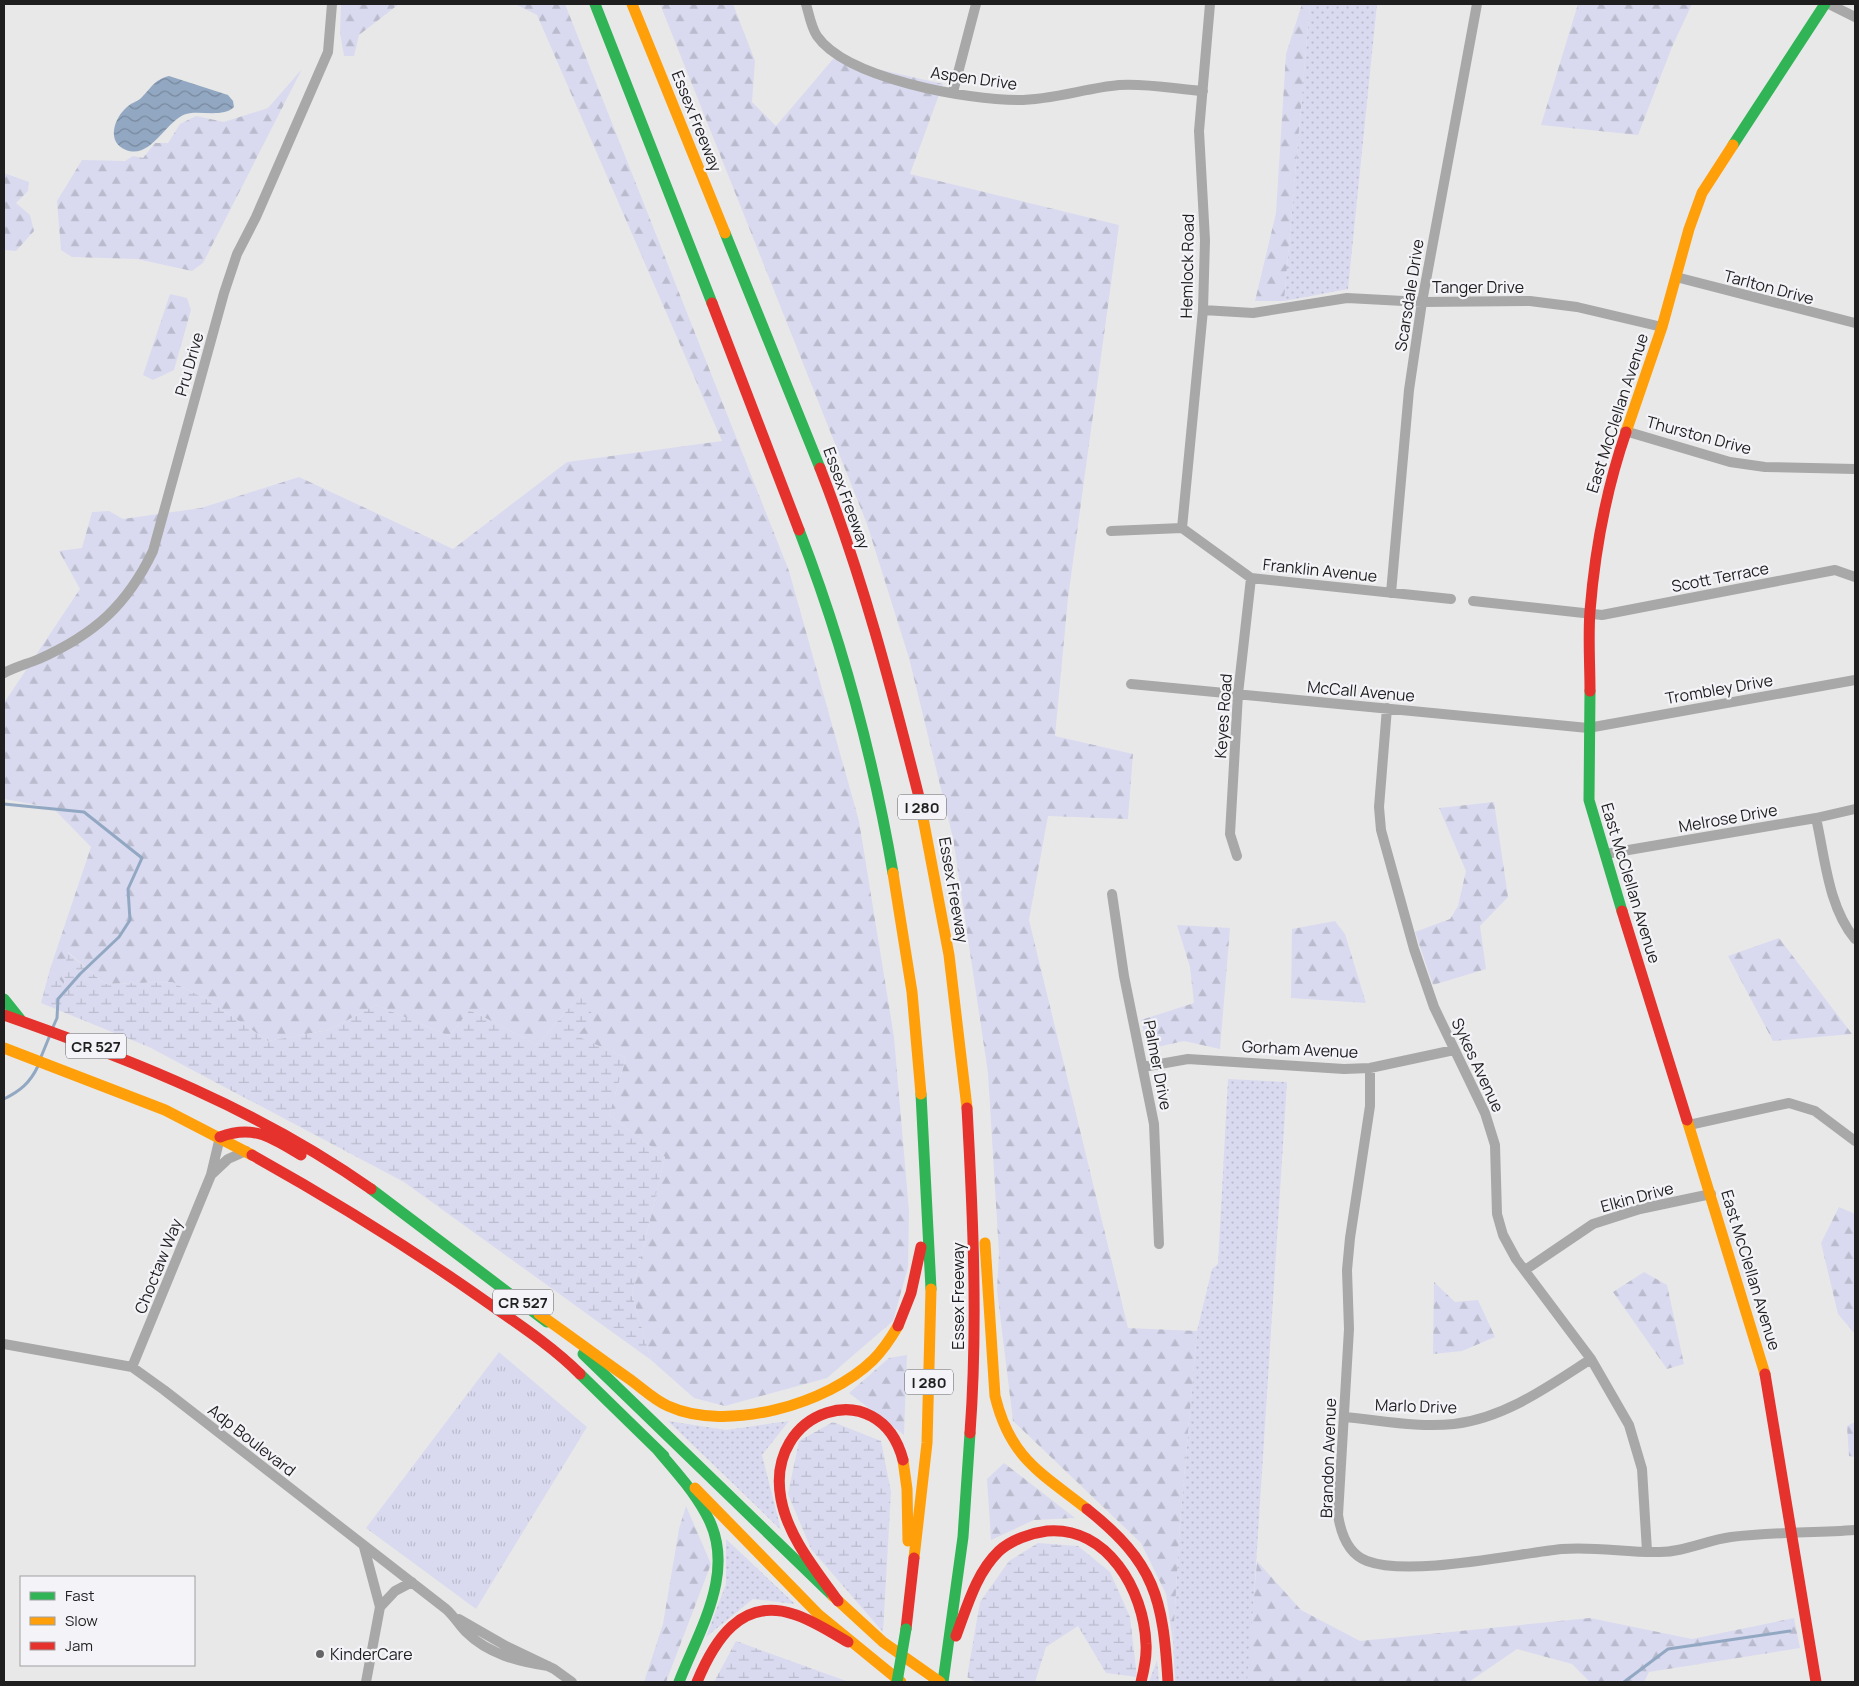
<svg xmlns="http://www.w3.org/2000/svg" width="1859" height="1686" font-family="Manrope,sans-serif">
<defs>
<pattern id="grass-dots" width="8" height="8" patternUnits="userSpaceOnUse" patternTransform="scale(1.25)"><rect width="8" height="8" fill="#d9daef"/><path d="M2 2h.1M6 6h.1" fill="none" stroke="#babbcd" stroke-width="1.8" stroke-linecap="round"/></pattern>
<pattern id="forest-firs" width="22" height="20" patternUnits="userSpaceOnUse" patternTransform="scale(1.25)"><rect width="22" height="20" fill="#d9daef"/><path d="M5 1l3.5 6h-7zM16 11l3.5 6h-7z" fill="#babbcd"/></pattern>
<pattern id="wetland-marsh" width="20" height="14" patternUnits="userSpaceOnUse" patternTransform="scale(1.25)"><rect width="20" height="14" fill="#d9daef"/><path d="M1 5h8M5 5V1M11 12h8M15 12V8" fill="none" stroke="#babbcd"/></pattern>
<pattern id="park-tufts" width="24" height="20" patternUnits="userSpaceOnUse" patternTransform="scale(1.25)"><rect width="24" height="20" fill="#d9daef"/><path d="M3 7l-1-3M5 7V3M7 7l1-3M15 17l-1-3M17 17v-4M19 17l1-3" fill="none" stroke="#babbcd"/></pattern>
<pattern id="water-waves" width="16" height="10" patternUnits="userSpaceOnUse" patternTransform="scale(1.25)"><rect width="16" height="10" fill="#92a8c2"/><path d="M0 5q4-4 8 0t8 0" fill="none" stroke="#77889d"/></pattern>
</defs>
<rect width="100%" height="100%" fill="#e8e8e9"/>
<!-- grass -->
<path fill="url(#grass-dots)" d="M 1310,4 L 1377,4 L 1348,289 L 1284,301 Z
M 1228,1079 L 1287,1082 L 1249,1674 L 1247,1682 L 1175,1682 L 1173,1642 L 1180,1522 L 1197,1331 L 1212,1269 L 1218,1264 Z
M 668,1421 L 726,1430 L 789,1421 L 762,1455 L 781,1530 Z
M 726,1539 L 795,1604 L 753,1599 L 706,1637 L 726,1584 Z
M 1157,1660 L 1159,1682 L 1149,1682 Z"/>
<!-- forest -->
<path fill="url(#forest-firs)" d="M 341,4 L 399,4 L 359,35 L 354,56 L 344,56 L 340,33 Z
M 515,4 L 565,4 L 789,571 L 859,821 L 894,1037 L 909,1211 L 908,1267 L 893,1321 L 827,1378 L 725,1406 L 694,1398 L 651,1360 L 632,1294 L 665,1157 L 609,1115 L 626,1058 L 576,1036 L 583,992 L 537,1045 L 470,1010 L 449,1036 L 376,1005 L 329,1030 L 268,1041 L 208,1000 L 172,982 L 105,984 L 68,952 L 64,985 L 50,969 L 91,847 L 53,808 L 4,799 L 4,703 L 80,589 L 59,551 L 82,548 L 92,512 L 109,511 L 123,519 L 201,508 L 299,477 L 453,549 L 567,462 L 722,441 L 537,15 Z
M 660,4 L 733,4 L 755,61 L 752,102 L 776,126 L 833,59 L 943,84 L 910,174 L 1119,225 L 1068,598 L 1055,736 L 1133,754 L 1128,819 L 1048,816 L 1029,920 L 1128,1328 L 1197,1331 L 1180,1522 L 1173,1642 L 1166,1594 L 1141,1543 L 1013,1421 L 997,1290 L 999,1254 L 988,1073 L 953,838 L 909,658 L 867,524 Z
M 1302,4 L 1310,4 L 1284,301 L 1255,301 L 1276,213 L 1286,54 Z
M 1578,4 L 1692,4 L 1672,47 L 1638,135 L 1541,125 Z
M 302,69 L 203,263 L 192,271 L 137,259 L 72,257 L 61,250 L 57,201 L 82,160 L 125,161 L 133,156 L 143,158 L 155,143 L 168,143 L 180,124 L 196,116 L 224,122 L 268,108 Z
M 4,173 L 29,182 L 28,191 L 16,203 L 30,215 L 34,231 L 16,251 L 4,250 Z
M 170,294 L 187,298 L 191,310 L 174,370 L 153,380 L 143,375 Z
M 1494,802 L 1508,897 L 1480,926 L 1486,969 L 1433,985 L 1415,932 L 1450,919 L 1458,906 L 1466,871 L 1439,808 Z
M 1335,921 L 1345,934 L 1366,1003 L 1291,998 L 1292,929 Z
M 1177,925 L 1230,928 L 1220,1049 L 1184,1041 L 1148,1049 L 1141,1020 L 1194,1003 L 1190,967 Z
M 1779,938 L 1852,1034 L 1773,1041 L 1728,956 Z
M 1839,1207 L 1855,1214 L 1855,1334 L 1838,1314 L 1821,1243 Z
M 1644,1272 L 1667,1285 L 1684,1364 L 1667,1369 L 1613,1292 Z
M 1434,1282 L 1455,1302 L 1478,1300 L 1495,1337 L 1462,1351 L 1433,1354 Z
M 907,1355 L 904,1435 L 849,1393 L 889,1358 Z
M 1855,1422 L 1855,1457 L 1849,1456 L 1847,1426 Z
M 1004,1463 L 1075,1518 L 1034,1520 L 991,1540 L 987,1479 Z
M 686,1506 L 711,1564 L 666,1682 L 644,1682 L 663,1624 L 679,1529 Z
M 1257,1561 L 1301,1610 L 1360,1641 L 1590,1618 L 1692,1639 L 1794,1618 L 1800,1648 L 1649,1672 L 1644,1682 L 1590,1682 L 1572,1664 L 1517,1649 L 1469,1682 L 1247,1682 Z"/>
<!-- wetland -->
<path fill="url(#wetland-marsh)" d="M 67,952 L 105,984 L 172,982 L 208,1000 L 268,1041 L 329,1030 L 376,1005 L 449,1036 L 470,1010 L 537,1045 L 583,992 L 593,1017 L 577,1036 L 626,1058 L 609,1115 L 665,1157 L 632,1294 L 651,1360 L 404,1182 L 149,1047 L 41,1003 L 50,969 L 64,984 Z
M 833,1422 L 881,1441 L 891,1492 L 883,1632 L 811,1549 L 788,1494 L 799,1441 Z
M 1038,1543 L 1078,1546 L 1110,1572 L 1130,1617 L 1137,1677 L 1106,1673 L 1078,1626 L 1046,1647 L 1035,1682 L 976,1682 L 967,1677 L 980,1602 L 1009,1561 Z
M 736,1641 L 849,1682 L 714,1682 Z"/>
<!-- park -->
<path fill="url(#park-tufts)" d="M 499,1352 L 587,1427 L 476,1609 L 366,1528 Z"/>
<!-- water -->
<path fill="url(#water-waves)" d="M 169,76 L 228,95 L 233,101 L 234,107 C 223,118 199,110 186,114 C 166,120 151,160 126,150 C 106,142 114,118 127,107 C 131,103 136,102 140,99 C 151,89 153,80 169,76 Z"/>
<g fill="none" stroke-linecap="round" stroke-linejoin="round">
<!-- stream -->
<path stroke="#92a8c2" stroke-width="3" d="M 4,804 L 84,812 L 142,858 L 128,889 L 130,920 L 119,937 L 80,974 L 58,999 L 57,1018 L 53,1027
M 41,1057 L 50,1035
M 4,1099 C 20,1091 30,1083 38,1066
M 1624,1682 L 1668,1649 L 1790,1631"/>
<!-- street -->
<path stroke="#a8a8a8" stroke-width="10" d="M 806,4 C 809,14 811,27 817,36 C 847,79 968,100 1018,100 C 1052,100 1086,88 1119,85 C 1146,83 1176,89 1203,91
M 1829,4 L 1855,17
M 953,92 L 976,4
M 1676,277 L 1855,323
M 1203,310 L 1253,313 L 1347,298 L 1422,302 L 1530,301 L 1577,307 L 1662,327
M 1625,431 L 1730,462 L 1765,467 L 1855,469
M 1182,528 L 1203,310 L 1205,240 L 1199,131 L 1210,4
M 1111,531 L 1182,528 L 1251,578 L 1451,599
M 1391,593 L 1409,390 L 1422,302 L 1477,4
M 1473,601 L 1602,615 L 1835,570 L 1855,577
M 4,673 C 15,667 27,664 39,659 C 95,634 127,605 153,551 L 224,293 L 237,254 L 256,217 L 328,52 L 332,4
M 1131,684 L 1588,728 L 1855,680
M 1387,708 L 1379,807 L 1381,830 L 1414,949 L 1434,1007 L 1485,1113 L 1495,1145 L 1497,1214 L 1503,1235 L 1516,1259 L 1591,1359 L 1629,1425 L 1642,1469 L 1647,1551
M 1816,818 C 1825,857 1828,907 1855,939
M 1605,854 L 1816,818 L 1855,809
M 1237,856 L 1230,834 L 1238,694 L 1251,578
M 1112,894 L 1124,976 L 1154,1124 L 1159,1244
M 1143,1067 L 1188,1059 L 1344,1069 L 1370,1068 L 1454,1050
M 1370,1068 L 1370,1106 L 1350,1238 L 1347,1270 L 1349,1329 L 1338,1515 C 1341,1534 1348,1554 1367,1561 C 1410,1577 1514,1554 1562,1549 C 1595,1546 1628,1553 1660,1552 C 1685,1552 1707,1540 1731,1537 C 1772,1532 1814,1533 1855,1530
M 1689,1125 L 1789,1103 L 1815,1111 L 1855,1141
M 212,1174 L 228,1159 L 246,1151
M 1525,1270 L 1593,1224 L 1640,1209 L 1711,1194
M 4,1344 L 132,1367 L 164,1390 L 446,1609 C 454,1616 459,1625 466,1632 C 488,1654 519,1662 548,1666
M 132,1367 L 211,1175 L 220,1137
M 1344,1417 C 1380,1420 1418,1428 1454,1424 C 1505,1418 1549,1386 1591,1359
M 364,1547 L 380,1607 L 366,1682
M 380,1607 L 395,1591 L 412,1582
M 459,1619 L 506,1646 L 554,1669 L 572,1682"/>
<!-- fast -->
<path stroke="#30b455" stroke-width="11" d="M 595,4 L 712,303
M 1733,145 L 1825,4
M 725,233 L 820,468
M 799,530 C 842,641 873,757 893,873
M 1590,691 L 1589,800 L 1622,911
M 4,999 L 20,1019
M 921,1094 L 931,1289
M 371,1189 L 547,1322
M 583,1354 L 833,1596
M 580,1374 L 664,1456
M 655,1447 C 673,1468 693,1490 706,1514 C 738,1570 699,1630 679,1682
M 943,1682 L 963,1537 L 970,1433"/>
<!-- slow -->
<path stroke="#ff9f0a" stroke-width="11" d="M 632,4 L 725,233
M 1626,432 L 1662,327 L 1689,229 L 1702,193 L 1733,145
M 919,797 L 949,955 L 967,1108
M 893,873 L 912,992 L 921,1094
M 4,1048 L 165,1110 L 252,1155
M 1687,1120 L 1765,1374
M 985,1243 L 995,1396 C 1010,1458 1040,1472 1087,1509
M 539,1314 C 569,1335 598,1357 628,1378 C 641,1387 654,1400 668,1406 C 727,1433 828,1404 873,1360 C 883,1350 891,1338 898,1326
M 903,1460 L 907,1489 L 908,1541
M 695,1488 L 819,1615 L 901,1682
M 914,1558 L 927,1443 L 931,1289
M 833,1596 L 883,1642 L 940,1682"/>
<!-- jam -->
<path stroke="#e5322d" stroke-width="11" d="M 712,303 L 799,530
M 820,468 C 862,575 891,686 919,797
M 1590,691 C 1590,664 1588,637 1590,611 C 1595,549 1606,490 1626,432
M 1622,911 L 1687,1120
M 4,1015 C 133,1060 259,1110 371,1189
M 967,1108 C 973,1216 978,1325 970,1433
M 220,1137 C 254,1124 272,1138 301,1155
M 252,1155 C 331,1199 407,1246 481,1298 C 515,1322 551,1345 580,1374
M 898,1326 L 911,1293 L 921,1247
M 1765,1374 L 1816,1682
M 1087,1509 C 1155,1563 1163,1598 1168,1682
M 838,1601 C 816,1570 788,1537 781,1499 C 764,1409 880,1372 903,1460
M 906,1629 L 914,1558
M 956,1636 C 967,1607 976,1573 999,1551 C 1011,1540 1031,1533 1047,1531 C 1107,1526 1144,1590 1146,1644 C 1147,1657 1144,1670 1141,1682
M 697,1682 C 714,1641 741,1597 793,1614 C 813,1620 830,1632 848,1642"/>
<!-- fast-bridge -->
<path stroke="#30b455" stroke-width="11" d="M 897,1682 L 906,1629"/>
</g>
<!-- markers -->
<circle fill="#656566" stroke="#f4f4f8" stroke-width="2" cx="320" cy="1654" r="5"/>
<g text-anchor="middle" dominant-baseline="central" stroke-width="4.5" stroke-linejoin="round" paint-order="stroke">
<!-- shield labels -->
<g fill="#f4f4f8" stroke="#5f5f61" stroke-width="1">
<rect x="898" y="794.5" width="48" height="25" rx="4"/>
<rect x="66" y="1033.5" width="60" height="25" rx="4"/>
<rect x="493" y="1289.5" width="60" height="25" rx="4"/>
<rect x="905" y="1369.5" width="48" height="25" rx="4"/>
</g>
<g font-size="15" font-weight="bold" fill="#1f1f20">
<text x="922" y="807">I 280</text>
<text x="96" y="1046">CR 527</text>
<text x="523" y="1302">CR 527</text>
<text x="929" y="1382">I 280</text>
</g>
<!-- street labels -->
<g font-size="16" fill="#1f1f20" stroke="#f4f4f8">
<text transform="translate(974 78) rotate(8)">Aspen Drive</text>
<text transform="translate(697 121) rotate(68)">Essex Freeway</text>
<text transform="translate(1187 266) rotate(-89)">Hemlock Road</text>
<text x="1478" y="287">Tanger Drive</text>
<text transform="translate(1769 287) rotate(15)">Tarlton Drive</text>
<text transform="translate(1409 295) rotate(-81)">Scarsdale Drive</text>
<text transform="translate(189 364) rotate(-74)">Pru Drive</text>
<text transform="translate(1617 413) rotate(-72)">East McClellan Avenue</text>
<text transform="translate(1699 435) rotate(15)">Thurston Drive</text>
<text transform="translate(847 498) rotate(70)">Essex Freeway</text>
<text transform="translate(1320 570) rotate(6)">Franklin Avenue</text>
<text transform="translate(1720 577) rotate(-11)">Scott Terrace</text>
<text transform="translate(1719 689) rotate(-10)">Trombley Drive</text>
<text transform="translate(1361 691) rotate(5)">McCall Avenue</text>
<text transform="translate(1223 716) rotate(-86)">Keyes Road</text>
<text transform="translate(1728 818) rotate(-10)">Melrose Drive</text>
<text transform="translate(1631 883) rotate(73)">East McClellan Avenue</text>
<text transform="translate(954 890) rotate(80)">Essex Freeway</text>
<text transform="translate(1300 1049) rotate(3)">Gorham Avenue</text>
<text transform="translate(1158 1065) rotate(79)">Palmer Drive</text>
<text transform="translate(1478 1065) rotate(65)">Sykes Avenue</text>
<text transform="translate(1637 1197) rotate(-15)">Elkin Drive</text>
<text transform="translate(158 1266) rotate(-68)">Choctaw Way</text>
<text transform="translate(1751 1270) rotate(73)">East McClellan Avenue</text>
<text transform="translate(958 1296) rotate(-90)">Essex Freeway</text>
<text transform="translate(1416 1406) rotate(2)">Marlo Drive</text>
<text transform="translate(252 1440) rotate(38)">Adp Boulevard</text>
<text transform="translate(1328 1458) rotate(-88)">Brandon Avenue</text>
</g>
<!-- poi labels -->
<g font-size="16" fill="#1f1f20" stroke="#f4f4f8" text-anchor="start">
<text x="330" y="1654">KinderCare</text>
</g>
</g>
<!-- border -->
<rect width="1859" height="1686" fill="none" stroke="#1f1f20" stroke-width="10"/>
<!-- legend -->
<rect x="20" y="1576" width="175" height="90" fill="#f4f4f8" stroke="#9f9fa2"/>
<rect x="30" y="1592" width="25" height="8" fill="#30b455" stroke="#9f9fa2"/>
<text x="65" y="1601" font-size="15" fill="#1f1f20">Fast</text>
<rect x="30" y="1617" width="25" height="8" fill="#ff9f0a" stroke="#9f9fa2"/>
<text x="65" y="1626" font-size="15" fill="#1f1f20">Slow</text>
<rect x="30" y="1642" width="25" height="8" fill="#e5322d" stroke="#9f9fa2"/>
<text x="65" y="1651" font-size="15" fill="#1f1f20">Jam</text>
</svg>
